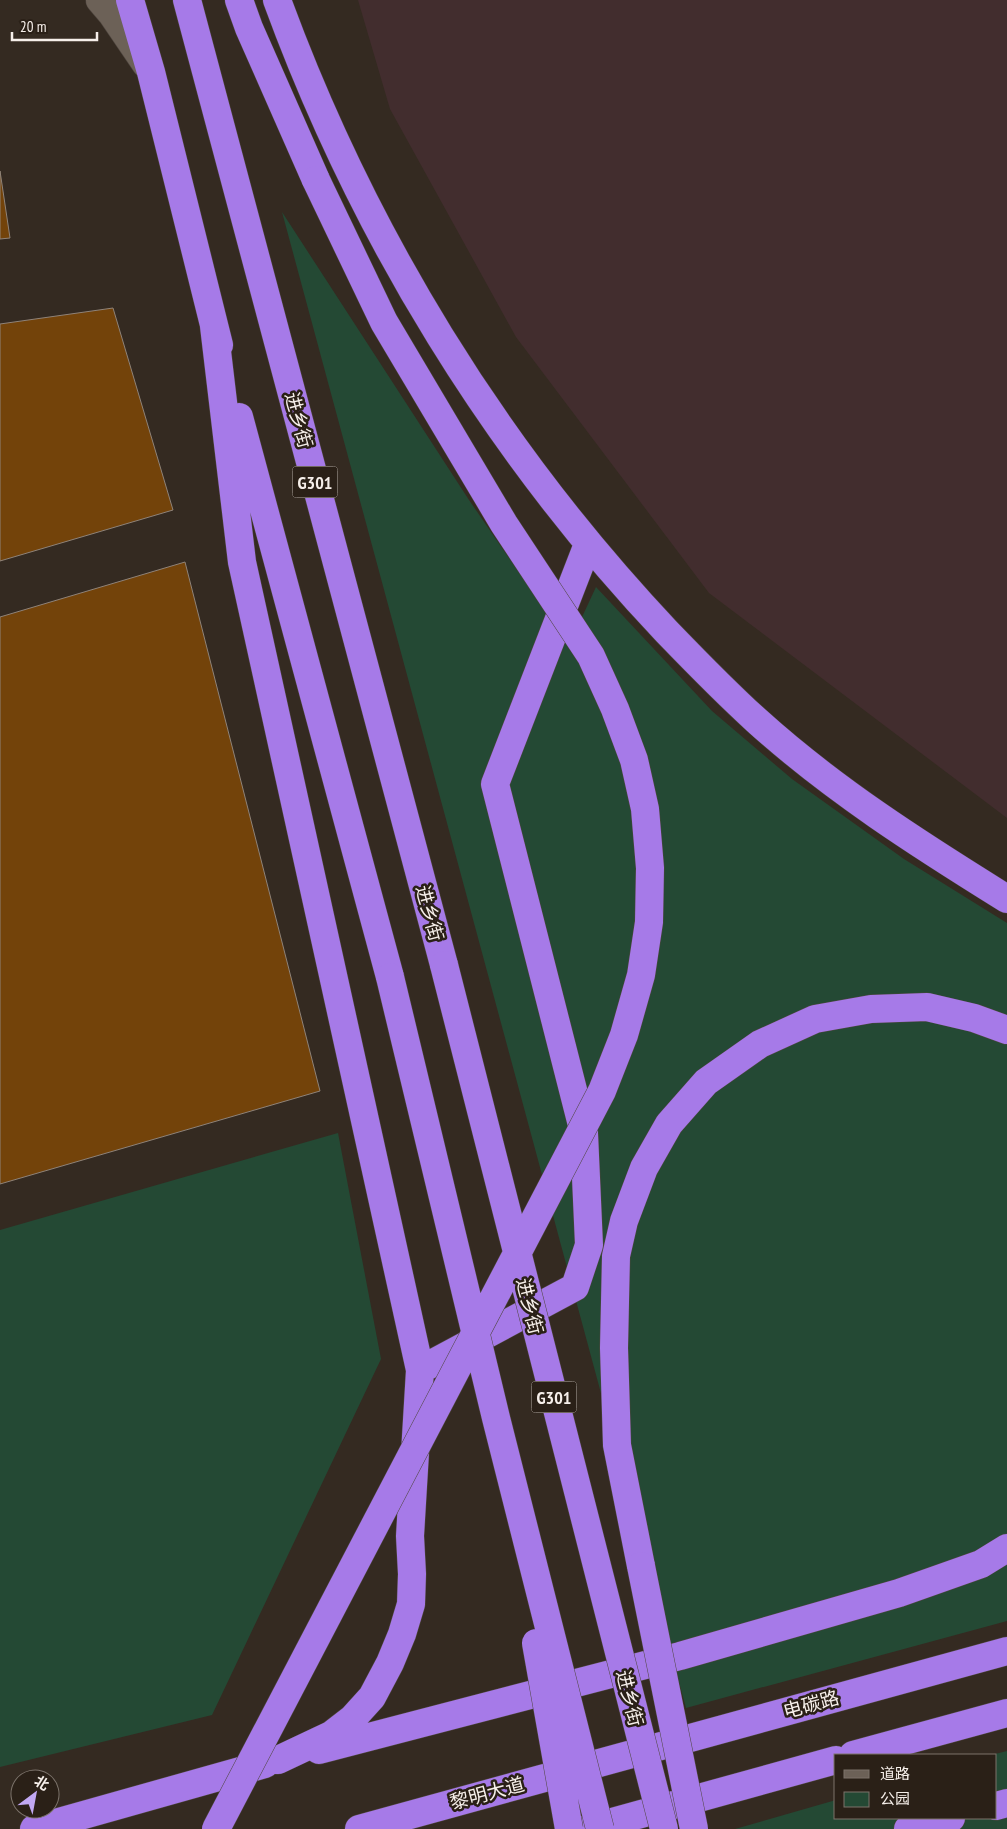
<svg xmlns="http://www.w3.org/2000/svg" width="1007" height="1829" font-family="'PT Sans Narrow','Noto Sans SC',sans-serif">
<rect width="100%" height="100%" fill="#342a21"/>
<!-- industrial -->
<path fill="#422d2e" d="M 358,0 L 1007,0 L 1007,818 L 709,593 L 516,337 L 390,109 Z"/>
<!-- green -->
<path fill="#244934" d="M 282,212 L 469,500 L 569,645 L 596,587 L 712,711 L 792,779 L 904,859 L 1007,923 L 1007,1621 L 686,1708 Z
M 338,1133 L 381,1359 L 212,1715 L 0,1767 L 0,1230 Z
M 1007,1751 L 1007,1829 L 735,1829 L 836,1800 L 836,1818 L 996,1818 L 996,1755 L 991,1755 Z"/>
<!-- building -->
<path fill="#73430a" stroke="#8f8379" d="M 0,171 L 10,238 L 0,239 Z
M 113,308 L 173,510 L 0,561 L 0,324 Z
M 185,562 L 320,1091 L 0,1184 L 0,617 Z"/>
<g fill="none" stroke-linecap="round" stroke-linejoin="round">
<!-- secondary casing -->
<g stroke="#504740" stroke-width="29">
<path id="secondary" d="M 100,0 L 112,14 L 146,64"/>
</g>
<!-- highway casing -->
<g stroke="#504740" stroke-width="29">
<path id="highway" d="M 130,0 L 151,72 L 219,345
M 187,0 L 444,965
M 239,0 L 249,28 L 316,180
M 277,0 C 363,235 496,451 667,632 C 696,662 725,692 756,720 C 832,789 920,845 1007,899
M 214,326 L 242,562 L 420,1370 L 410,1536 L 412,1574 L 411,1604 L 402,1634 L 390,1663 L 372,1697 L 353,1718 L 331,1735 L 278,1760
M 239,417 L 390,977
M 420,1370 L 575,1287 L 589,1245 L 584,1133 L 495,784 L 588,544
M 641,1566 L 617,1445 L 614,1348 L 616,1256 L 624,1221 L 644,1168 L 669,1124 L 706,1082 L 760,1044 L 815,1019 L 871,1009 L 927,1007 L 974,1018 L 1007,1030
M 319,1750 L 680,1656 L 899,1593 L 981,1564 L 1007,1548
M 853,1755 L 1007,1713
M 996,1806 L 1007,1803
M 34,1829 L 265,1764
M 359,1829 L 1007,1651
M 587,1829 L 836,1760
M 908,1829 L 951,1818"/>
</g>
<!-- secondary -->
<use href="#secondary" stroke="#6c6157" stroke-width="28"/>
<!-- highway -->
<use href="#highway" stroke="#a67ae8" stroke-width="28"/>
<!-- highway-bridge casing -->
<g stroke="#504740" stroke-width="29" stroke-linecap="butt">
<path id="highway-bridge" d="M 444,965 L 664,1829
M 390,977 L 496,1418 L 600,1829
M 641,1566 L 694,1829
M 536,1643 L 569,1829
M 216,1829 L 602,1091 L 624,1035 L 641,975 L 649,922 L 650,868 L 645,809 L 634,760 L 615,709 L 591,656 L 504,524 L 384,322 L 316,180"/>
</g>
<!-- highway-bridge -->
<use href="#highway-bridge" stroke="#a67ae8" stroke-width="28"/>
</g>
<g text-anchor="middle" dominant-baseline="central" stroke-width="5" stroke-linejoin="round" paint-order="stroke">
<!-- shield labels -->
<g fill="#2a2017" stroke="#b9b1ab" stroke-width="1">
<rect x="292.5" y="466.5" width="45" height="31" rx="4"/>
<rect x="531.5" y="1381.5" width="45" height="31" rx="4"/>
</g>
<g font-size="18" font-weight="bold" fill="#f6efea">
<text x="315" y="482">G301</text>
<text x="554" y="1397">G301</text>
</g>
<!-- street labels -->
<g font-size="19" fill="#f6efea" stroke="#2a2017">
<text transform="translate(299 420) rotate(75)">进乡街</text>
<text transform="translate(430 913) rotate(75)">进乡街</text>
<text transform="translate(530 1306) rotate(76)">进乡街</text>
<text transform="translate(630 1698) rotate(76)">进乡街</text>
<text transform="translate(811 1704) rotate(-15)">电碳路</text>
<text transform="translate(487 1793) rotate(-15)">黎明大道</text>
</g>
</g>
<!-- legend -->
<rect x="834" y="1754" width="162" height="65" fill="#2a2017" stroke="#7c736b"/>
<rect x="844" y="1770" width="25" height="8" fill="#6c6157" stroke="#7c736b"/>
<text x="880" y="1779" font-size="15" fill="#f6efea">道路</text>
<rect x="844" y="1792" width="25" height="15" fill="#244934" stroke="#7c736b"/>
<text x="880" y="1804" font-size="15" fill="#f6efea">公园</text>
<!-- north arrow -->
<g transform="translate(35 1794) rotate(32)"><circle r="24" fill="#2a2017" stroke="#7c736b"/>
<path d="M0-4L9 19L0 12L-9 19Z" fill="#c1a8f3"/>
<text y="-8" font-size="14" font-weight="bold" text-anchor="middle" fill="#f6efea">北</text>
</g>
<!-- scale -->
<path d="M12 32v8h85v-8" fill="none" stroke="#f6efea" stroke-width="2.5"/>
<text x="20" y="32" font-size="15" fill="#f6efea" stroke="#2a2017" stroke-width="4" paint-order="stroke">20 m</text>
</svg>
